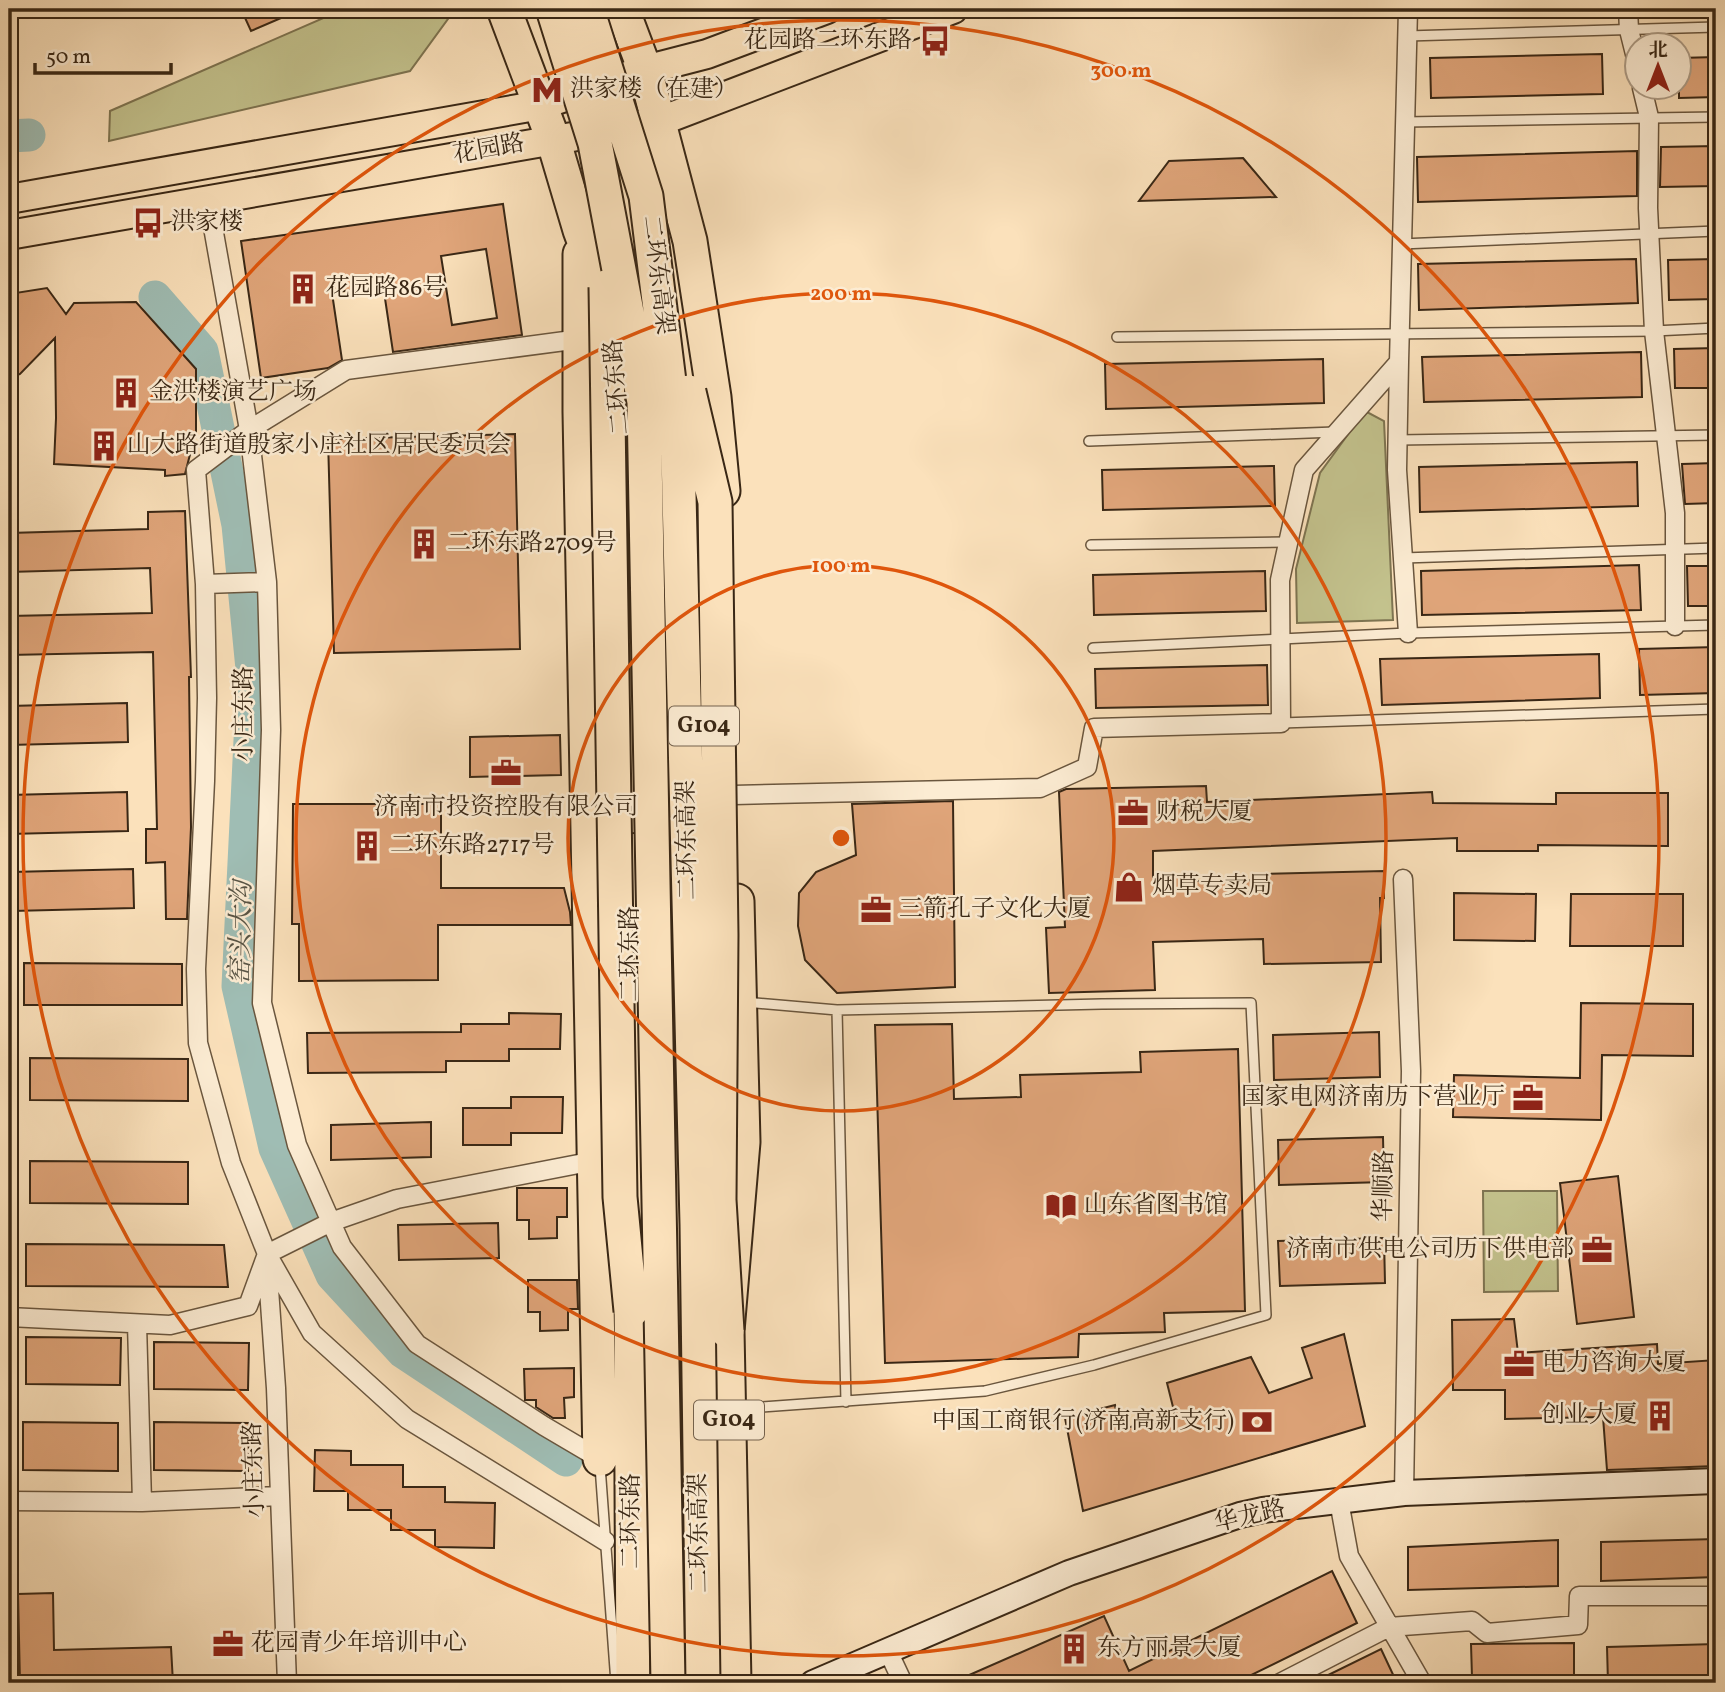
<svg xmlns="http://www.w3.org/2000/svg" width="1725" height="1692" font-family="Vollkorn,'Noto Serif SC',serif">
<rect width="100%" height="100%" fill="#fbe1bb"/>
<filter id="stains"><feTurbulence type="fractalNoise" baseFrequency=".00286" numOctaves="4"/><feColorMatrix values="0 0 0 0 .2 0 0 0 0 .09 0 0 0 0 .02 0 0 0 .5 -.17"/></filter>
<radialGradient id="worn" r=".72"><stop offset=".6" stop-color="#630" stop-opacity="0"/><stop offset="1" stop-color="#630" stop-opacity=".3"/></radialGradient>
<!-- green -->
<path fill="#c3c28d" stroke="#7e7451" stroke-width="2" d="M 344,9 L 452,9 L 453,12 L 410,71 L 109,141 L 110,111 Z
M 1365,411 L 1384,421 L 1393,620 L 1297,623 L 1296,569 L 1320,473 Z
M 1483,1191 L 1557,1191 L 1558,1291 L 1484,1292 Z"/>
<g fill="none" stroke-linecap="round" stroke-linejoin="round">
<!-- river -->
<path stroke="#9fbdb4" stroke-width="33" d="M 9,136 L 29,135
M 155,297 L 202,351 L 238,525 L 253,679 L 238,986 L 275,1148 L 332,1275 L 403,1352 L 566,1460"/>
</g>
<!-- building -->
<path fill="#e0a57a" stroke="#392715" stroke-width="2" fill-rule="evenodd" d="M 241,9 L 302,9 L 251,31 Z
M 1602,54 L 1603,94 L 1431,98 L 1430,58 Z
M 1716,57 L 1716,97 L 1679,98 L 1679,58 Z
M 1716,146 L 1716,186 L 1660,187 L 1661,147 Z
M 1637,151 L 1637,196 L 1418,202 L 1417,157 Z
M 1243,158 L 1276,197 L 1139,201 L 1169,161 Z
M 503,204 L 522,335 L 393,352 L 383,285 L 332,293 L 342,360 L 328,368 L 261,378 L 241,241 ZM 486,249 L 497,318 L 452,325 L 441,256 Z
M 1636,259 L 1638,303 L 1419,310 L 1418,264 Z
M 1716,259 L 1716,299 L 1669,300 L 1668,260 Z
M 47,288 L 66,314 L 74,303 L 136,302 L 196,369 L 196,431 L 185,474 L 165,476 L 165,470 L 54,464 L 56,418 L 55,338 L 20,374 L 9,379 L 9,294 Z
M 1716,348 L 1716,388 L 1675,388 L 1674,349 Z
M 1641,352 L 1642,397 L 1424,402 L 1422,357 Z
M 1323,359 L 1324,403 L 1106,409 L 1105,364 Z
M 515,434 L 520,649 L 334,653 L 328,439 Z
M 1637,462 L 1638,506 L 1420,512 L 1419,467 Z
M 1716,463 L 1716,503 L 1685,504 L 1682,464 Z
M 1274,466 L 1275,506 L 1103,510 L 1102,470 Z
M 185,511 L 191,677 L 189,677 L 191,827 L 187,919 L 166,919 L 165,862 L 146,863 L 146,829 L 157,829 L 153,652 L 9,655 L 9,616 L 152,613 L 150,568 L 9,572 L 9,533 L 148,529 L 148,512 Z
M 1639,565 L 1641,610 L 1422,615 L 1421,571 Z
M 1687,566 L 1716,566 L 1716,606 L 1688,606 Z
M 1265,571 L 1266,611 L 1094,615 L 1093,575 Z
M 1716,647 L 1716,693 L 1640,695 L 1639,649 Z
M 1599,654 L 1600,698 L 1382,705 L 1380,659 Z
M 1267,665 L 1268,705 L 1096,708 L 1095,669 Z
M 127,703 L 128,742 L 9,745 L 9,706 Z
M 560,735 L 561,775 L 470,777 L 470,737 Z
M 1206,786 L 1207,802 L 1432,792 L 1433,803 L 1556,804 L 1556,793 L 1668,793 L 1668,846 L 1538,845 L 1538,851 L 1457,851 L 1457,838 L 1153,851 L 1153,877 L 1195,876 L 1195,881 L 1258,880 L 1258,874 L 1384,871 L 1384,898 L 1380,898 L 1381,962 L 1264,964 L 1263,939 L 1153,942 L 1155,990 L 1049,993 L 1046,928 L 1065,927 L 1059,792 L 1066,789 Z
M 127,792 L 128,831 L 9,834 L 9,795 Z
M 953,801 L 955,987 L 837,993 L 805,960 L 798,926 L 799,893 L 816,872 L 856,855 L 852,804 Z
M 293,804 L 441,804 L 441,888 L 564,888 L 570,912 L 571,925 L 438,925 L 438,980 L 299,981 L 299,924 L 292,924 Z
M 133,869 L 134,908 L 12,911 L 11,872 Z
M 1454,893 L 1536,894 L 1535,941 L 1454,940 Z
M 1571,894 L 1683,894 L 1683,946 L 1570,946 Z
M 24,963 L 182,964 L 182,1005 L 24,1005 Z
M 1581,1003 L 1693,1004 L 1693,1056 L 1602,1055 L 1601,1120 L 1453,1117 L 1454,1075 L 1580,1078 Z
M 509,1013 L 561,1014 L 560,1049 L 509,1049 L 509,1061 L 446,1061 L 446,1072 L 308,1073 L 307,1033 L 461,1032 L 461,1024 L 509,1024 Z
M 952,1024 L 954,1099 L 1021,1097 L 1020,1075 L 1141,1072 L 1140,1052 L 1238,1049 L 1245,1311 L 1164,1313 L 1165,1332 L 1079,1334 L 1078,1357 L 885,1363 L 875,1025 Z
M 1379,1032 L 1380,1077 L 1274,1080 L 1273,1035 Z
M 30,1058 L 188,1059 L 188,1101 L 30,1100 Z
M 511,1097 L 563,1097 L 562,1133 L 511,1133 L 511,1145 L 463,1145 L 463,1108 L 511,1108 Z
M 431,1122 L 431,1157 L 331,1160 L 331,1125 Z
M 1383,1137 L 1384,1182 L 1279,1185 L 1278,1140 Z
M 30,1161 L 188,1162 L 188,1204 L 30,1203 Z
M 1618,1176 L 1634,1317 L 1577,1324 L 1560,1183 Z
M 517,1188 L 567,1188 L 567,1217 L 557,1217 L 557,1238 L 529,1239 L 529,1220 L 517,1220 Z
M 498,1223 L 499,1258 L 399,1260 L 398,1225 Z
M 1384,1238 L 1385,1283 L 1280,1286 L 1278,1241 Z
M 26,1244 L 224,1245 L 228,1287 L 26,1286 Z
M 528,1280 L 577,1280 L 578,1309 L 568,1309 L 568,1330 L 540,1331 L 540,1312 L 528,1312 Z
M 1514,1319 L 1518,1353 L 1657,1344 L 1658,1364 L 1716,1360 L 1716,1466 L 1607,1470 L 1603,1417 L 1505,1419 L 1505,1390 L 1453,1390 L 1452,1320 Z
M 1344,1334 L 1365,1426 L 1083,1511 L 1065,1418 L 1115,1405 L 1119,1430 L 1175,1415 L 1167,1383 L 1251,1357 L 1269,1393 L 1312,1378 L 1302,1348 Z
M 26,1337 L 121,1338 L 120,1385 L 26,1384 Z
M 154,1342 L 249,1343 L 248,1390 L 154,1389 Z
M 574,1368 L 574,1397 L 564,1398 L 565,1418 L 553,1418 L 536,1407 L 536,1400 L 525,1400 L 524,1369 Z
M 23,1422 L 118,1423 L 118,1471 L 23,1470 Z
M 154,1422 L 249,1423 L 248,1471 L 154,1470 Z
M 315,1450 L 351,1451 L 351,1465 L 403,1465 L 403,1487 L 445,1487 L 445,1502 L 495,1503 L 494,1548 L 435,1547 L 435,1530 L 391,1530 L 391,1510 L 348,1510 L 348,1491 L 314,1491 Z
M 1716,1539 L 1716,1577 L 1601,1581 L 1601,1542 Z
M 1558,1540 L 1558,1586 L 1408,1590 L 1408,1547 Z
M 1332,1571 L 1357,1623 L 1235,1683 L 951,1683 L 1104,1616 L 1129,1671 Z
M 53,1593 L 54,1650 L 171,1647 L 173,1683 L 20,1683 L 18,1594 Z
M 1574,1643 L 1574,1676 L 1472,1677 L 1471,1644 Z
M 1716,1644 L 1716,1683 L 1608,1683 L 1607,1647 Z
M 1381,1649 L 1397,1683 L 1312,1683 Z"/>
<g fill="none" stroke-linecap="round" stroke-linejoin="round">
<!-- lane casing -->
<g stroke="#6a563e" stroke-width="12">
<path id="lane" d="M 1407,36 L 1716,27
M 1405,122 L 1716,117
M 1401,244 L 1716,231
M 1117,337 L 1654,331 L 1716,328
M 1398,440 L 1716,435
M 1089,441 L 1335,432
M 1091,545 L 1288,542
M 1403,558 L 1716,548
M 1093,648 L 1408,633 L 1716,625
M 1281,723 L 1716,709
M 837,1010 L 846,1402
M 734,1409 L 985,1391 L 1094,1365 L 1266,1315 L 1251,1003 L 1102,1004 L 837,1010 L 745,1002
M 600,1466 L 616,1683"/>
</g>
<!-- street casing -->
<g stroke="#6a563e" stroke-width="21">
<path id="street" d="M 1628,9 L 1629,30 L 1638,66
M 1642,88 L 1649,117 L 1648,208 L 1654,331 L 1675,513 L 1675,626
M 208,199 L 249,430 L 267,582 L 271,730 L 262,1003 L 297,1145 L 342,1247 L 417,1344 L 544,1426 L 600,1459
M 580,339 L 346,370 L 249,430 L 196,470 L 205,584 L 207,698 L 205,781 L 196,969 L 198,1043 L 231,1163 L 267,1254 L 312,1333 L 407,1419 L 605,1541
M 1399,362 L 1397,470 L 1408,633
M 205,584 L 267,582
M 734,795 L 1040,788 L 1087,767 L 1094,728 L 1281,723 L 1280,580 L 1304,470 L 1399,362 L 1408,9
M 1403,879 L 1411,1071 L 1404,1493
M 267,1261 L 276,1388 L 287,1683
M 9,1317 L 170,1325 L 248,1306 L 267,1254 L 331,1222 L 397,1199 L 594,1161
M 137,1324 L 142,1502
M 9,1501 L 142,1502 L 280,1496
M 1339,1501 L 1349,1556 L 1422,1683
M 888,1651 L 903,1683
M 1280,1683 L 1389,1627 L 1472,1621 L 1487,1633 L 1578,1625 L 1579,1596 L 1716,1596"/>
</g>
<!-- secondary casing -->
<g stroke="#392715" stroke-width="28">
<path id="secondary" d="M 813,1683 L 1069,1573 L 1240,1515 L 1263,1510 L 1404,1493 L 1716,1481"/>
</g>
<!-- primary casing -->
<g stroke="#392715" stroke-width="32">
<path id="primary" d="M 9,199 L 541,105 L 645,70 L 707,54 L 827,9
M 9,235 L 658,122 L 953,9"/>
</g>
<!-- highway casing -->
<g stroke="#392715" stroke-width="37">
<path id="highway" d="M 504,9 L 553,139 L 580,230 L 612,317
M 622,9 L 645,70 L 690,241 L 714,397 L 723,491
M 580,254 L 580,412 L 600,1459
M 622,433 L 628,509 L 630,816
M 631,1283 L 633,1683
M 734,1683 L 727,1331 L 743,1142 L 737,901"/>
</g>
<!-- lane -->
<use href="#lane" stroke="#fcecd3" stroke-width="9"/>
<!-- street -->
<use href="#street" stroke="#fcecd3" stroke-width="18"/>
<!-- secondary -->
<use href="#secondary" stroke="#fcecd3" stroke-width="24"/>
<!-- primary -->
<use href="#primary" stroke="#fbe1bb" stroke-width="28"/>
<!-- highway -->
<use href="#highway" stroke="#fbe1bb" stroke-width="33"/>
<!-- highway-bridge casing -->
<g stroke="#392715" stroke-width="37" stroke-linecap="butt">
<path id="highway-bridge" d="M 553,9 L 595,143 L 644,402 L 668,1683
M 587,9 L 646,196 L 678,454 L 697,1224 L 703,1683
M 606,287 L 620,1197 L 631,1311
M 689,392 L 715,502 L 721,935 L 719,1200 L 727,1331"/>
</g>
<!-- highway-bridge -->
<use href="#highway-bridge" stroke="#fbe1bb" stroke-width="33"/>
</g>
<!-- distance rings -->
<g fill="none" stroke="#df560c" stroke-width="3.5">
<circle cx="841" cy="838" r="273"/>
<circle cx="841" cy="838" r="545"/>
<circle cx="841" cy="838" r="818"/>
</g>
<!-- icons -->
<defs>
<g id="bus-bare" transform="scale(2.415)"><path d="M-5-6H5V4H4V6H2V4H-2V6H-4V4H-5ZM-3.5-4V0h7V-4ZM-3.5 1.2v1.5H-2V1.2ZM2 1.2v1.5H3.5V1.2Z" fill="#8f2418" stroke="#fcecd3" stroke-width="2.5" paint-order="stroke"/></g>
<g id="metro-bare" transform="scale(2.415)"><path d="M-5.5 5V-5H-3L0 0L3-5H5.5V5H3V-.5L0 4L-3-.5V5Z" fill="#8f2418" stroke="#fcecd3" stroke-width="2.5" paint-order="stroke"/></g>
<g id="building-bare" transform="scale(2.415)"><path d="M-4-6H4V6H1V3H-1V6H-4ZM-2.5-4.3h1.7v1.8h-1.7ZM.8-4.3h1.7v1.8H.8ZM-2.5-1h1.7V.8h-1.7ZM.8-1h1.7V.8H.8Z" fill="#8f2418" stroke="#fcecd3" stroke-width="2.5" paint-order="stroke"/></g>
<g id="office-bare" transform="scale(2.415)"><path d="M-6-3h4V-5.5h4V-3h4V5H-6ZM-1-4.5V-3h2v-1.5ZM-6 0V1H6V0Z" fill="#8f2418" stroke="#fcecd3" stroke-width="2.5" paint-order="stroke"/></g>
<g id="shop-bare" transform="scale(2.415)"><path d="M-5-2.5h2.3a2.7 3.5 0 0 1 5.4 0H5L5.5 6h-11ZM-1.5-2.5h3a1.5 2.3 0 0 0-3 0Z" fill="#8f2418" stroke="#fcecd3" stroke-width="2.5" paint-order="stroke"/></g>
<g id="library-bare" transform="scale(2.415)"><path d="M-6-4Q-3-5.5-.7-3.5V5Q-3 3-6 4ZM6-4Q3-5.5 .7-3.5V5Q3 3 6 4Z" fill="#8f2418" stroke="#fcecd3" stroke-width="2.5" paint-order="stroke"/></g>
<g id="bank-bare" transform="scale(2.415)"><path d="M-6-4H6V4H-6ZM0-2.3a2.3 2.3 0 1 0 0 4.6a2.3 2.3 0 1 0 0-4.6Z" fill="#8f2418" stroke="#fcecd3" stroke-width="2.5" paint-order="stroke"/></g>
</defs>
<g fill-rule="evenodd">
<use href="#bus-bare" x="935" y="41"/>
<use href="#metro-bare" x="547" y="90"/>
<use href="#bus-bare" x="148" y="223"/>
<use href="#building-bare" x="303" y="289"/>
<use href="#building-bare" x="126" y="393"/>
<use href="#building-bare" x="104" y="446"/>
<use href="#building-bare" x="424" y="544"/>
<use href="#office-bare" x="506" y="773"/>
<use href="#office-bare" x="1133" y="813"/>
<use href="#building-bare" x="367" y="846"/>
<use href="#shop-bare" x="1129" y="887"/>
<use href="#office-bare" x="876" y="910"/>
<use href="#office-bare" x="1528" y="1098"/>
<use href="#library-bare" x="1061" y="1206"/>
<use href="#office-bare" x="1597" y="1250"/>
<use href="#office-bare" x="1519" y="1364"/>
<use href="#building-bare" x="1660" y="1416"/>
<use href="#bank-bare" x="1257" y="1422"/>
<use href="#office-bare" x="228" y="1644"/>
<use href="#building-bare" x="1074" y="1649"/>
</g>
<g text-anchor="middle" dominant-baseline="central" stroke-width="5" stroke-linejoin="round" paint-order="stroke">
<!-- shield labels -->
<g fill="#fcecd3" stroke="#74624e" stroke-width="2">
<rect x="669" y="706.5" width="70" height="39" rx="5"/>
<rect x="694" y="1400.5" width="70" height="39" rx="5"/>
</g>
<g font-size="23" font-weight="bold" fill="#392715">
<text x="704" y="726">G104</text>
<text x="729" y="1420">G104</text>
</g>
<!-- poi labels -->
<g font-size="24" fill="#392715" stroke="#fcecd3" text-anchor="start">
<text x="912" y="41" text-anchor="end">花园路二环东路</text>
<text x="570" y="90">洪家楼（在建）</text>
<text x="171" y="223">洪家楼</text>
<text x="326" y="289">花园路86号</text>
<text x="149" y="393">金洪楼演艺广场</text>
<text x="127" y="446">山大路街道殷家小庄社区居民委员会</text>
<text x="447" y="544">二环东路2709号</text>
<text x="506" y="808" text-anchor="middle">济南市投资控股有限公司</text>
<text x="1156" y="813">财税大厦</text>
<text x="390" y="846">二环东路2717号</text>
<text x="1152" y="887">烟草专卖局</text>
<text x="899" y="910">三箭孔子文化大厦</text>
<text x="1505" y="1098" text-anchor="end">国家电网济南历下营业厅</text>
<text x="1084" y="1206">山东省图书馆</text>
<text x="1574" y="1250" text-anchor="end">济南市供电公司历下供电部</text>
<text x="1542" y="1364">电力咨询大厦</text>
<text x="1637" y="1416" text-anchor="end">创业大厦</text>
<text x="1234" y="1422" text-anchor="end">中国工商银行(济南高新支行)</text>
<text x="251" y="1644">花园青少年培训中心</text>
<text x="1097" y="1649">东方丽景大厦</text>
</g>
<!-- street labels -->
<g font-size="24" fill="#392715" stroke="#fcecd3">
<text transform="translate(489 150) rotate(-10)">花园路</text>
<text transform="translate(657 275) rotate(83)">二环东高架</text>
<text transform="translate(618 387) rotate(-95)">二环东路</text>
<text transform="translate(245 714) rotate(-90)">小庄东路</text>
<text transform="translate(688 840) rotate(-91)">二环东高架</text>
<text transform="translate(631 954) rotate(-90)">二环东路</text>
<text transform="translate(1385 1186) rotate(-89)">华顺路</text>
<text transform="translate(255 1470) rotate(-92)">小庄东路</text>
<text transform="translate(1250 1517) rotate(-13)">华龙路</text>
<text transform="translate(632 1521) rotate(-90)">二环东路</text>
<text transform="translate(700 1533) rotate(-91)">二环东高架</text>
</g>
<!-- water labels -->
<g font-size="26" font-style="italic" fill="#585445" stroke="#fcecd3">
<text transform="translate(242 933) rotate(-89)">窑头大沟</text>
</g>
</g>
<circle cx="841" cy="838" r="10" fill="#df560c" stroke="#fcecd3" stroke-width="3.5"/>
<g font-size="21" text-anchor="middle" font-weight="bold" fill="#df560c" stroke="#fcecd3" stroke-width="5" stroke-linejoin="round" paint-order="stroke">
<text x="1121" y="77">300 m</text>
<text x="841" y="300">200 m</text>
<text x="841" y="572">100 m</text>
</g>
<!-- margin -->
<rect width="1725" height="1692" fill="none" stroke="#fbe1bb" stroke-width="35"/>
<rect x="10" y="10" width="1704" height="1671" fill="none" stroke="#392715" stroke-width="3.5"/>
<rect x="18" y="18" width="1690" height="1657" fill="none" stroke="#392715" stroke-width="2"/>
<!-- north arrow -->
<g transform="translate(1658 66)"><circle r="33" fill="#fcecd3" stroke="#ae9d87" stroke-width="2"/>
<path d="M0-5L12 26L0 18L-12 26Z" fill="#8f2418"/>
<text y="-10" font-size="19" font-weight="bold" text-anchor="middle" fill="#392715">北</text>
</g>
<!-- scale -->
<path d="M35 63v10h136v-10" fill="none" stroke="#392715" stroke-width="3.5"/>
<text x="46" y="63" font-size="21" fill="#392715" stroke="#fcecd3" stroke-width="5" paint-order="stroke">50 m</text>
<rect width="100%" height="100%" filter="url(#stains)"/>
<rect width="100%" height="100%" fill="url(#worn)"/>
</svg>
